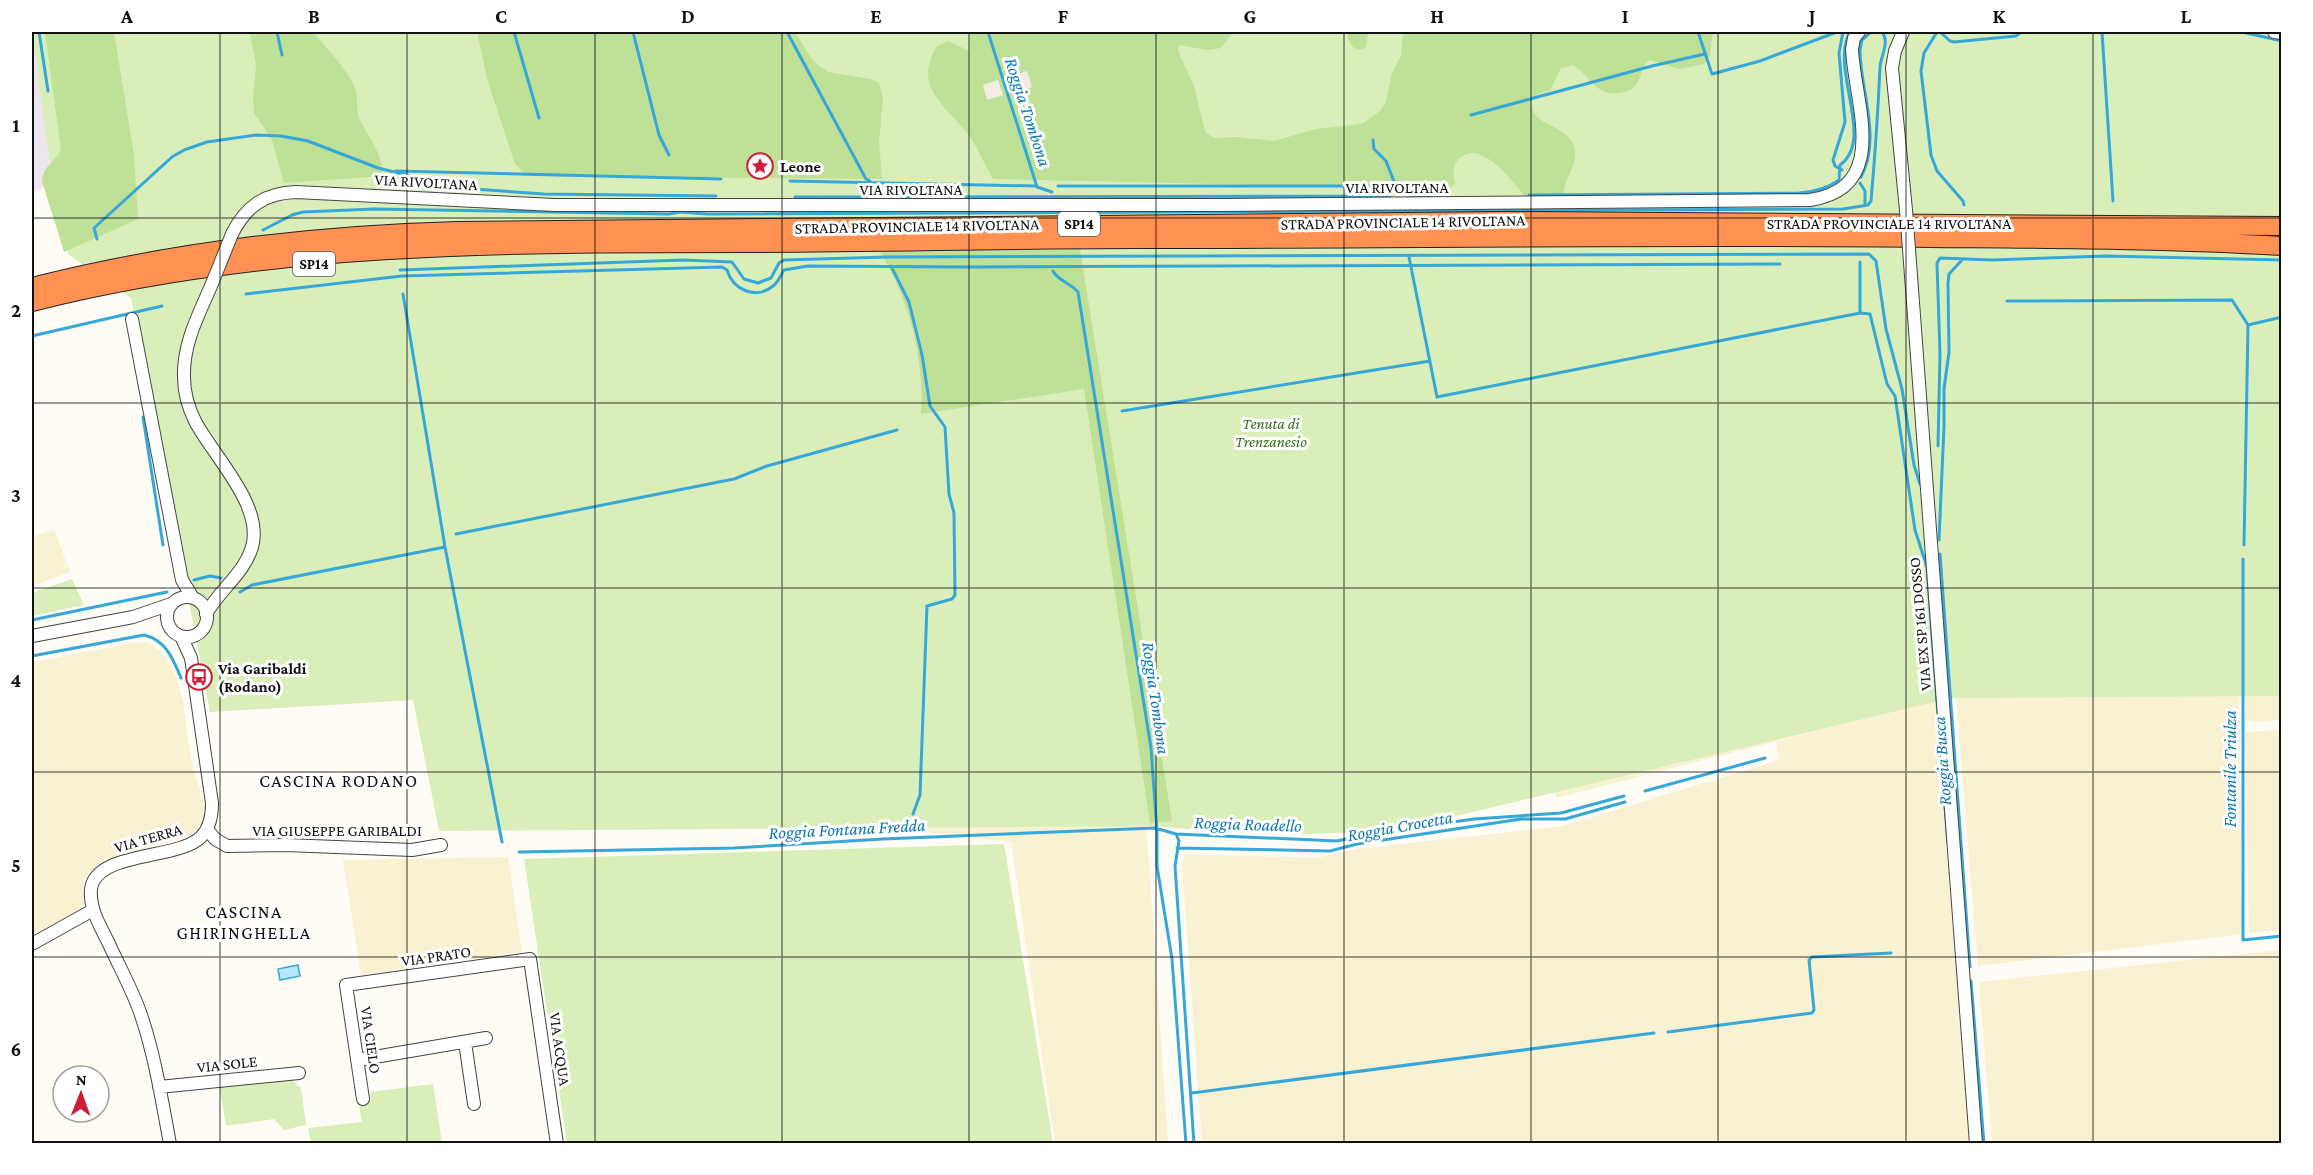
<svg xmlns="http://www.w3.org/2000/svg" width="2313" height="1175" font-family="'Crimson Pro',serif">
<rect width="100%" height="100%" fill="#fffcf5"/>
<!-- industrial -->
<path fill="#ede5f0" d="M 32,32 L 35,32 L 57,183 L 32,192 Z"/>
<!-- farmland -->
<path fill="#f8f1d2" d="M 1422,268 L 1935,698 L 1969,1143 L 1202,1143 L 1182,864 L 1185,854 L 1316,858 L 1358,849 L 1563,826 L 1779,760 L 1776,742 L 1827,728 L 1557,798 Z
M 1076,395 L 1147,835 L 1168,1143 L 1055,1143 L 1011,842 L 925,832 L 947,617 Z
M 54,529 L 70,572 L 32,586 L 32,537 Z
M 1944,554 L 2238,560 L 2242,934 L 1978,966 Z
M 2246,560 L 2281,560 L 2281,720 L 2245,722 Z
M 138,642 L 148,643 L 161,651 L 177,678 L 183,703 L 191,760 L 204,804 L 202,820 L 196,831 L 187,837 L 106,859 L 94,867 L 86,876 L 83,888 L 84,907 L 32,935 L 32,662 Z
M 2281,730 L 2281,930 L 2249,933 L 2245,732 Z
M 508,857 L 522,952 L 361,975 L 343,860 Z
M 2281,950 L 2281,1143 L 1992,1143 L 1979,982 Z"/>
<!-- green -->
<path fill="#daeeba" d="M 32,32 L 2281,32 L 2281,696 L 1951,698 L 1435,821 L 1360,832 L 1309,834 L 1245,833 L 1147,826 L 439,831 L 413,700 L 210,712 L 131,298 L 68,254 L 46,139 Z
M 72,579 L 84,605 L 32,616 L 32,593 Z
M 1004,844 L 1053,1143 L 567,1143 L 524,859 Z
M 289,1078 L 301,1088 L 306,1125 L 284,1130 L 274,1119 L 226,1126 L 219,1084 Z
M 433,1084 L 442,1143 L 311,1143 L 308,1128 L 362,1122 L 358,1100 L 371,1099 L 370,1092 Z"/>
<!-- forest -->
<path fill="#bfe097" d="M 45,32 L 114,32 L 134,155 L 138,219 L 64,252 L 42,181 C 43,166 55,162 61,150 Z
M 250,32 L 313,32 C 327,49 346,67 355,88 C 359,99 355,110 360,120 C 370,140 382,152 383,176 L 284,183 L 272,140 L 254,113 L 253,99 L 256,65 Z
M 477,32 L 795,32 L 813,61 L 828,72 L 871,79 L 879,83 L 883,99 L 879,141 L 882,179 L 533,176 L 524,173 L 515,164 L 488,82 Z
M 970,32 L 1233,32 L 1221,48 L 1207,50 L 1179,45 L 1178,51 L 1194,86 L 1204,127 L 1206,133 L 1215,138 L 1238,137 L 1274,141 L 1316,129 L 1354,125 L 1365,122 L 1381,110 L 1386,101 L 1392,73 L 1401,55 L 1403,32 L 1713,32 L 1710,56 L 1704,64 L 1680,69 L 1649,60 C 1640,67 1642,81 1633,88 C 1629,91 1624,92 1619,93 C 1596,97 1590,75 1573,65 L 1561,68 L 1550,90 L 1538,94 L 1532,100 C 1529,126 1562,123 1572,142 C 1583,162 1562,177 1564,196 L 1529,202 C 1518,188 1482,137 1460,158 C 1452,165 1453,175 1455,185 L 1446,189 L 993,179 C 984,164 978,148 968,134 C 945,105 912,87 937,46 L 948,41 L 969,51 Z
M 1348,32 L 1369,32 L 1365,48 L 1360,50 C 1350,48 1348,42 1348,32 Z
M 1080,249 L 1172,821 L 1150,823 L 1084,389 L 921,414 C 925,361 909,298 880,252 Z"/>
<!-- plaza -->
<path fill="#f2ece1" d="M 1027,71 L 1032,87 L 1016,92 L 1012,76 Z
M 998,80 L 1003,95 L 987,100 L 983,85 Z"/>
<!-- water -->
<path fill="#b5e8fb" stroke="#35a7d9" stroke-width="1.5" d="M 298,965 L 300,976 L 280,980 L 278,969 Z"/>
<g fill="none" stroke-linecap="round" stroke-linejoin="round">
<!-- stream -->
<path stroke="#35a7d9" stroke-width="3" d="M 39,32 L 48,91
M 277,32 L 282,55
M 514,32 L 539,118
M 633,32 L 659,135 L 669,155
M 787,32 L 866,179 L 870,181
M 988,32 L 1037,187 L 1052,192
M 1698,32 L 1712,74 L 1760,61 L 1837,32
M 1937,32 L 1924,53 L 1921,71 L 1931,155 L 1937,171 L 1963,201 L 1964,205
M 1940,32 L 1950,41 L 1954,42 L 2016,36 L 2021,32
M 2102,32 L 2113,201
M 2242,32 L 2282,41
M 1471,115 L 1652,66 L 1705,54
M 1373,140 L 1374,149 L 1386,161 L 1395,184
M 1842,170 L 1835,166 L 1833,160 L 1845,122 L 1839,53 L 1843,32
M 396,171 L 721,179
M 1861,177 C 1882,137 1860,91 1860,50 L 1862,40 L 1871,32
M 790,181 L 1035,186
M 1860,183 L 1865,191 L 1865,205
M 1058,186 L 1391,186
M 1529,195 L 1799,193 C 1814,192 1827,189 1839,180 L 1840,165 C 1876,139 1829,69 1850,32
M 795,197 L 1390,196 L 1394,187 L 1399,186 L 1408,195 L 1431,196
M 263,230 L 292,215 L 303,212 L 374,209 L 669,214 L 681,212 L 707,214 L 1843,209 L 1868,205 L 1871,201 C 1875,156 1878,112 1880,67 C 1881,55 1890,42 1882,32
M 97,239 L 94,228 L 172,157 L 184,150 L 207,142 L 256,135 L 281,136 L 308,141 L 378,168 L 459,188 L 544,194 L 716,196
M 1409,257 L 1437,397 L 1860,313 L 1870,314 L 1887,384 L 1895,396 L 1915,530 L 1927,567 L 1942,769
M 891,266 L 909,302 L 922,355 L 930,406 L 945,427 L 949,494 L 954,513 L 955,595 L 952,599 L 927,606 L 920,795 L 913,814
M 400,270 L 683,260 L 732,262 L 744,279 L 758,283 L 771,278 L 779,263 L 784,260 L 887,257 L 1869,254 L 1876,261 L 1886,329 L 1902,389 L 1914,465 L 1920,484
M 1053,271 C 1058,281 1071,283 1078,292 L 1151,748 L 1157,831 L 1157,866 L 1172,959 L 1186,1144
M 246,294 L 402,276 L 722,267 L 727,270 C 733,290 756,300 773,286 C 779,281 781,275 784,270 L 808,266 L 967,267 L 1780,264
M 403,294 L 445,547 L 502,842
M 2007,301 L 2232,300 L 2248,325
M 1860,313 L 1860,262
M 32,336 L 162,306
M 1122,411 L 1430,361
M 143,417 L 163,545
M 1938,446 L 1940,354 L 1937,263 L 1940,258 L 1992,260 L 2106,256 L 2282,260
M 456,534 L 734,479 L 767,466 L 897,430
M 1939,540 L 1944,426 L 1944,389 L 1949,352 L 1948,283 L 1949,274 L 1962,260
M 2244,545 L 2248,325 L 2282,317
M 1940,554 L 1970,967
M 2243,559 L 2243,940 L 2282,936
M 194,580 L 210,576 L 221,578
M 240,592 L 252,585 L 445,547
M 32,620 L 167,592
M 32,656 L 144,635 C 166,640 173,659 181,678
M 1943,783 L 1948,844
M 1645,791 L 1765,758
M 1177,848 L 1330,851 L 1357,844 L 1521,819 L 1565,819 L 1625,802
M 519,852 L 734,848 L 883,839 L 1155,828 L 1176,834
M 1971,981 L 1984,1144
M 1668,1032 L 1812,1013 L 1814,1010 L 1809,960 L 1812,957 L 1891,953
M 1192,1093 L 1654,1033
M 1194,1144 L 1175,866 L 1179,841 L 1176,834 L 1337,841 L 1381,832 L 1474,819 L 1561,813 L 1624,796"/>
<!-- minor casing -->
<g stroke="#444" stroke-width="14">
<path id="minor" d="M 1903,32 L 1895,51 L 1892,68 L 1906,210
M 2274,32 L 2282,33
M 232,234 C 246,206 265,193 296,192 L 555,205 L 1224,205 L 1810,200 C 1892,188 1854,101 1852,49 L 1854,38 L 1859,32
M 1909,249 L 1976,1144
M 132,319 L 182,580 L 193,598
M167 617a20 20 0 1 1 40 0a20 20 0 1 1-40 0Z
M 206,614 C 220,589 244,574 252,547 C 264,505 213,456 195,421 C 188,407 184,393 184,377 C 183,344 198,316 211,286
M 32,636 L 133,617 L 171,604
M 207,829 L 215,839 L 227,846 L 286,845 L 412,850 L 441,845
M 32,944 L 93,910
M 465,1042 L 474,1104
M 357,1060 L 486,1038
M 159,1087 L 299,1073
M 363,1099 L 346,985 L 530,959 L 557,1144
M 170,1144 C 162,1101 155,1056 141,1015 C 133,991 120,968 109,944 C 101,927 89,909 91,889 C 96,851 178,860 201,837 C 210,828 212,815 212,803 L 191,658 L 181,636"/>
</g>
<!-- highway casing -->
<g stroke="#222" stroke-width="20">
<path id="highway" d="M 32,287 C 170,252 314,235 457,231 L 1506,221 L 2282,226
M 32,302 C 264,243 503,243 741,243 C 873,243 1005,239 1137,239 C 1402,239 1666,235 1930,238 C 2048,239 2165,239 2282,246"/>
</g>
<!-- minor -->
<use href="#minor" stroke="#fff" stroke-width="12"/>
<!-- highway -->
<use href="#highway" stroke="#ff9153" stroke-width="18"/>
<!-- minor-bridge casing -->
<g stroke="#444" stroke-width="14" stroke-linecap="butt">
<path id="minor-bridge" d="M 1906,210 L 1909,249
M 211,286 L 232,234"/>
</g>
<!-- minor-bridge -->
<use href="#minor-bridge" stroke="#fff" stroke-width="12"/>
</g>
<!-- grid -->
<path fill="none" stroke="#111" stroke-width="1.5" stroke-opacity="0.55" d="M 220,32 L 220,1144M 407,32 L 407,1144M 595,32 L 595,1144M 782,32 L 782,1144M 969,32 L 969,1144M 1156,32 L 1156,1144M 1344,32 L 1344,1144M 1531,32 L 1531,1144M 1718,32 L 1718,1144M 1906,32 L 1906,1144M 2093,32 L 2093,1144M 32,218 L 2282,218M 32,403 L 2282,403M 32,588 L 2282,588M 32,772 L 2282,772M 32,957 L 2282,957"/>
<!-- icons -->
<defs>
<g id="sight-ring" transform="scale(1.35)"><circle r="9.5" fill="#fff" stroke="#cf1b35" stroke-width="1.5"/><path d="M0-6L1.8-2.2L6-1.7L2.9 1.2L3.7 5.4L0 3.3L-3.7 5.4L-2.9 1.2L-6-1.7L-1.8-2.2Z" fill="#cf1b35"/></g>
<g id="bus-ring" transform="scale(1.35)"><circle r="9.5" fill="#fff" stroke="#cf1b35" stroke-width="1.5"/><path d="M-5-6H5V4H4V6H2V4H-2V6H-4V4H-5ZM-3.5-4V0h7V-4ZM-3.5 1.2v1.5H-2V1.2ZM2 1.2v1.5H3.5V1.2Z" fill="#cf1b35"/></g>
</defs>
<g fill-rule="evenodd">
<use href="#sight-ring" x="760" y="166"/>
<use href="#bus-ring" x="199" y="677"/>
</g>
<g text-anchor="middle" dominant-baseline="central" stroke-width="6" stroke-linejoin="round" paint-order="stroke">
<!-- shield labels -->
<g fill="#fff" stroke="#585858" stroke-width="1.5">
<rect x="1058" y="212" width="42" height="24" rx="4.5"/>
<rect x="293" y="252" width="42" height="24" rx="4.5"/>
</g>
<g font-size="15" font-weight="bold" fill="#111">
<text x="1079" y="224">SP14</text>
<text x="314" y="264">SP14</text>
</g>
<!-- poi labels -->
<g font-size="16" font-weight="bold" fill="#111" stroke="#fff" text-anchor="start">
<text x="780" y="166">Leone</text>
<text x="218" y="668">Via Garibaldi<tspan x="218" dy="18">(Rodano)</tspan></text>
</g>
<!-- street labels -->
<g font-size="16" fill="#111" stroke="#fff">
<text transform="translate(426 182) rotate(3)">VIA RIVOLTANA</text>
<text x="1397" y="187">VIA RIVOLTANA</text>
<text x="911" y="189">VIA RIVOLTANA</text>
<text transform="translate(1403 222) rotate(-1)">STRADA PROVINCIALE 14 RIVOLTANA</text>
<text x="1889" y="223">STRADA PROVINCIALE 14 RIVOLTANA</text>
<text transform="translate(917 226) rotate(-1)">STRADA PROVINCIALE 14 RIVOLTANA</text>
<text transform="translate(1920 624) rotate(-95)">VIA EX SP 161 DOSSO</text>
<text x="337" y="830">VIA GIUSEPPE GARIBALDI</text>
<text transform="translate(148 838) rotate(-16)">VIA TERRA</text>
<text transform="translate(436 956) rotate(-8)">VIA PRATO</text>
<text transform="translate(371 1040) rotate(82)">VIA CIELO</text>
<text transform="translate(560 1049) rotate(82)">VIA ACQUA</text>
<text transform="translate(227 1064) rotate(-6)">VIA SOLE</text>
</g>
<!-- park labels -->
<g font-size="16" font-style="italic" fill="#34701a" stroke="#fff">
<text x="1271" y="423">Tenuta di<tspan x="1271" dy="18">Trenzanesio</tspan></text>
</g>
<!-- water labels -->
<g font-size="18" font-style="italic" fill="#0d78b0" stroke="#fff">
<text transform="translate(1028 112) rotate(72)">Roggia Tombona</text>
<text transform="translate(1156 698) rotate(82)">Roggia Tombona</text>
<text transform="translate(1942 761) rotate(-94)">Roggia Busca</text>
<text transform="translate(2230 769) rotate(-90)">Fontanile Triulza</text>
<text transform="translate(1248 824) rotate(2)">Roggia Roadello</text>
<text transform="translate(1400 826) rotate(-10)">Roggia Crocetta</text>
<text transform="translate(847 829) rotate(-3)">Roggia Fontana Fredda</text>
</g>
<!-- neighbourhood labels -->
<g font-size="18" letter-spacing="1.5" fill="#111" stroke="#fff">
<text x="339" y="781">CASCINA RODANO</text>
<text x="244" y="912">CASCINA<tspan x="244" dy="21">GHIRINGHELLA</tspan></text>
</g>
</g>
<!-- border -->
<rect width="2313" height="1175" fill="none" stroke="#ffffff" stroke-width="66"/>
<!-- north arrow -->
<g transform="translate(81 1094) rotate(1)"><circle r="28" fill="#ffffff" stroke="#a0a0a0" stroke-width="1.5"/>
<path d="M0-4.5L10 22L0 15L-10 22Z" fill="#cf1b35"/>
<text y="-9" font-size="16" font-weight="bold" text-anchor="middle" fill="#111111">N</text>
</g>
<rect x="33" y="33" width="2247" height="1109" fill="none" stroke="#111" stroke-width="2"/>
<g font-size="20" text-anchor="middle" font-weight="bold" fill="#111">
<text x="127" y="23">A</text>
<text x="314" y="23">B</text>
<text x="501" y="23">C</text>
<text x="688" y="23">D</text>
<text x="876" y="23">E</text>
<text x="1063" y="23">F</text>
<text x="1250" y="23">G</text>
<text x="1437" y="23">H</text>
<text x="1625" y="23">I</text>
<text x="1812" y="23">J</text>
<text x="1999" y="23">K</text>
<text x="2186" y="23">L</text>
<text x="16" y="132">1</text>
<text x="16" y="317">2</text>
<text x="16" y="502">3</text>
<text x="16" y="687">4</text>
<text x="16" y="872">5</text>
<text x="16" y="1056">6</text>
</g>
</svg>
